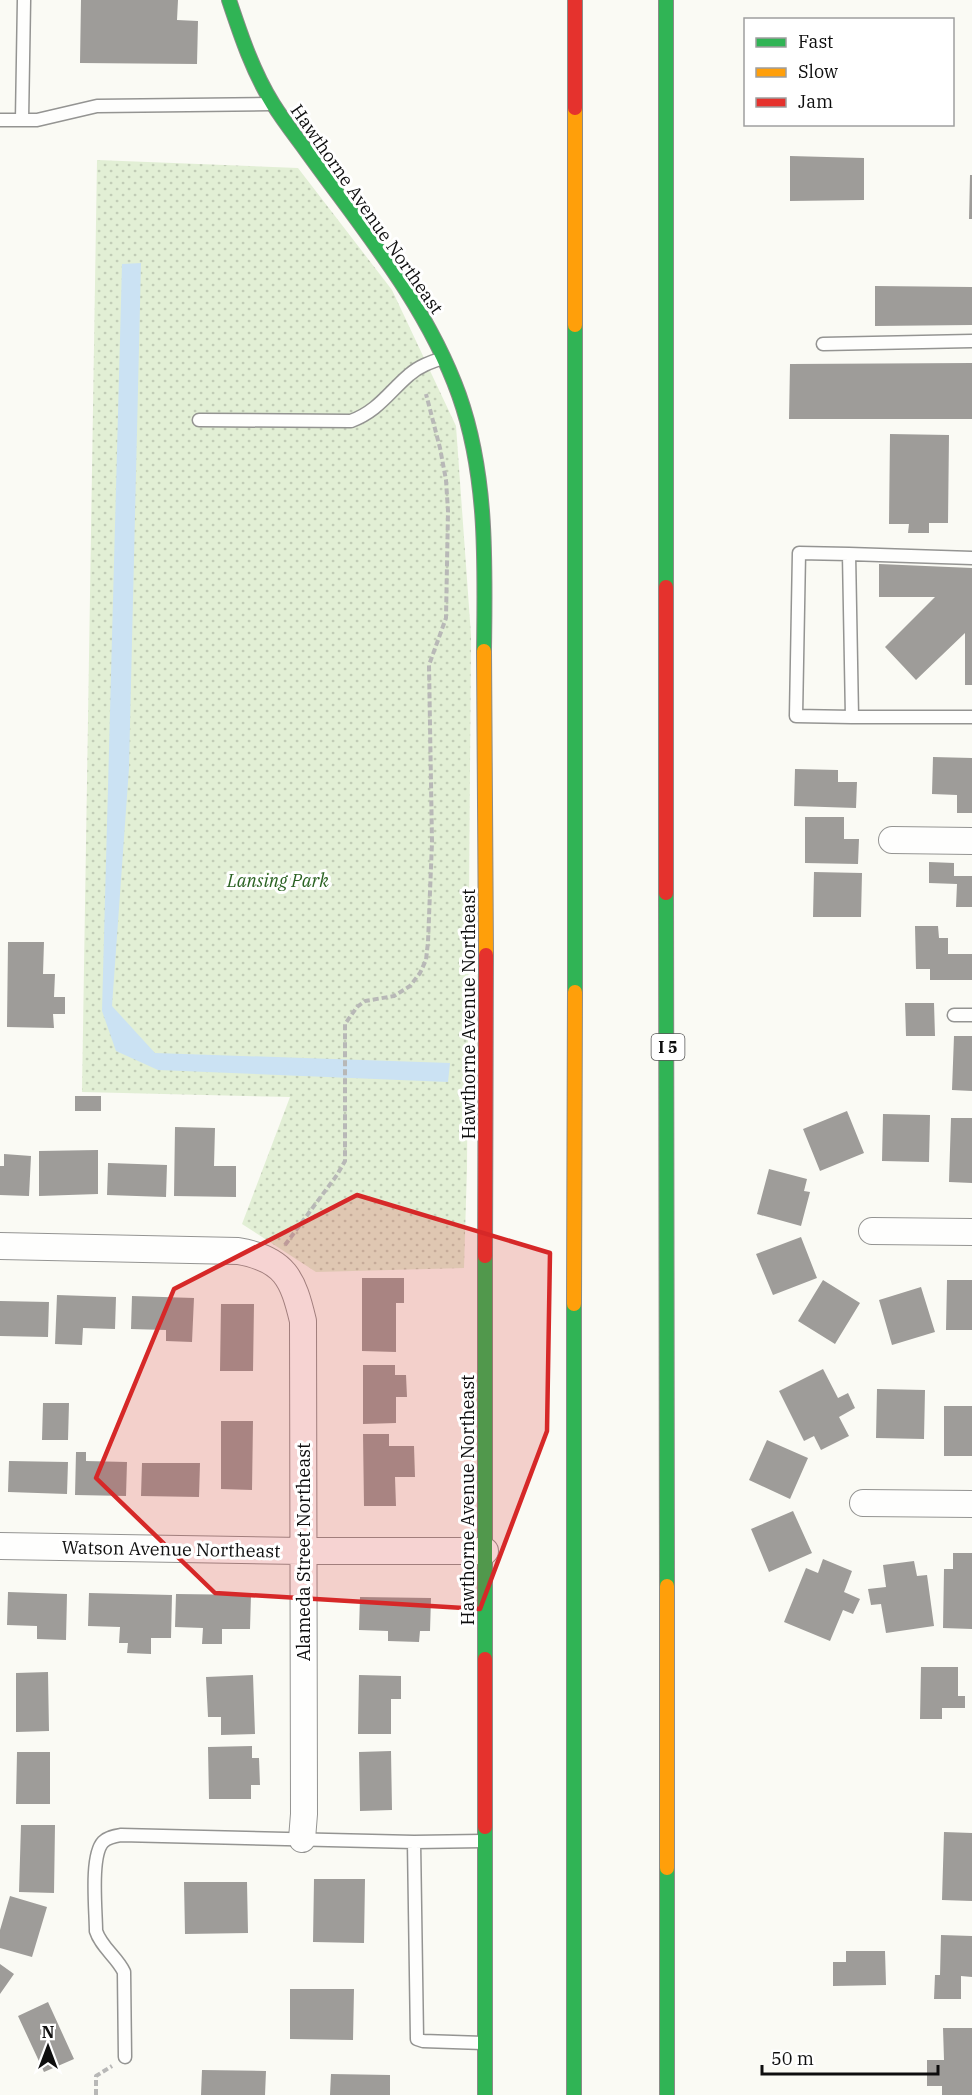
<svg xmlns="http://www.w3.org/2000/svg" width="972" height="2095" font-family="'IBM Plex Serif',serif">
<defs>
<pattern id="green-dots" width="8" height="8" patternUnits="userSpaceOnUse" patternTransform="scale(1.5)"><rect width="8" height="8" fill="#e2efd5"/><path d="M2 2h.1M6 6h.1" fill="none" stroke="#c1ccb6" stroke-width="1.8" stroke-linecap="round"/></pattern>
</defs>
<rect width="100%" height="100%" fill="#fafaf4"/>
<!-- green -->
<path fill="url(#green-dots)" d="M 97,160 L 298,168 L 392,290 L 456,426 L 471,635 L 467,1168 L 464,1268 L 316,1272 L 242,1224 L 290,1097 L 82,1092 Z"/>
<!-- water -->
<path fill="#cbe2f3" d="M 141,263 L 129,768 L 112,1006 L 155,1053 L 450,1063 L 448,1082 L 158,1070 L 116,1051 L 102,1011 L 122,264 Z"/>
<!-- building -->
<path fill="#9e9c99" d="M 81,0 L 178,0 L 177,20 L 198,21 L 197,64 L 80,63 Z
M 790,156 L 864,158 L 864,200 L 790,201 Z
M 970,175 L 972,175 L 972,219 L 969,219 Z
M 875,286 L 972,287 L 972,325 L 875,326 Z
M 972,363 L 972,419 L 789,419 L 790,364 Z
M 890,434 L 949,435 L 948,523 L 929,523 L 929,533 L 908,533 L 909,524 L 889,524 Z
M 879,564 L 972,568 L 972,685 L 965,685 L 965,633 L 916,680 L 885,647 L 935,597 L 879,597 Z
M 933,757 L 972,758 L 972,813 L 957,813 L 957,795 L 932,794 Z
M 795,769 L 838,770 L 838,782 L 857,782 L 856,808 L 794,806 Z
M 805,817 L 844,817 L 844,839 L 859,839 L 858,864 L 805,863 Z
M 929,862 L 954,863 L 954,876 L 972,876 L 972,907 L 956,907 L 957,884 L 929,883 Z
M 814,872 L 862,873 L 861,917 L 813,917 Z
M 915,926 L 938,926 L 939,938 L 948,938 L 948,954 L 972,954 L 972,980 L 930,980 L 930,969 L 916,969 Z
M 8,942 L 44,942 L 43,974 L 55,974 L 54,997 L 65,997 L 65,1014 L 53,1014 L 54,1028 L 7,1027 Z
M 905,1003 L 934,1003 L 935,1036 L 906,1036 Z
M 954,1036 L 972,1036 L 972,1091 L 952,1090 Z
M 75,1096 L 101,1096 L 101,1111 L 75,1111 Z
M 847,1111 L 864,1153 L 820,1171 L 803,1129 Z
M 883,1114 L 930,1115 L 929,1162 L 882,1161 Z
M 951,1118 L 972,1118 L 972,1183 L 949,1182 Z
M 175,1127 L 215,1128 L 214,1166 L 236,1166 L 236,1197 L 174,1196 Z
M 98,1150 L 98,1194 L 39,1196 L 39,1151 Z
M 4,1154 L 31,1156 L 29,1196 L 0,1195 L 0,1166 L 4,1166 Z
M 108,1163 L 167,1165 L 166,1197 L 107,1195 Z
M 769,1169 L 807,1179 L 804,1191 L 810,1192 L 801,1226 L 757,1214 Z
M 801,1237 L 817,1278 L 773,1295 L 756,1254 Z
M 362,1278 L 404,1278 L 404,1303 L 396,1303 L 396,1352 L 362,1351 Z
M 823,1280 L 860,1303 L 835,1344 L 798,1321 Z
M 947,1280 L 972,1280 L 972,1330 L 946,1330 Z
M 921,1287 L 935,1332 L 892,1345 L 879,1300 Z
M 57,1295 L 116,1297 L 115,1329 L 83,1328 L 82,1345 L 55,1344 Z
M 132,1296 L 194,1298 L 192,1342 L 166,1341 L 166,1330 L 131,1329 Z
M 0,1301 L 49,1302 L 48,1337 L 0,1336 Z
M 221,1304 L 254,1304 L 253,1371 L 220,1371 Z
M 363,1365 L 395,1365 L 395,1375 L 406,1375 L 407,1397 L 396,1397 L 396,1423 L 363,1424 Z
M 823,1369 L 838,1398 L 848,1393 L 855,1408 L 839,1417 L 849,1436 L 821,1450 L 814,1436 L 804,1441 L 779,1391 Z
M 877,1389 L 925,1390 L 924,1439 L 876,1438 Z
M 43,1403 L 69,1403 L 68,1440 L 42,1440 Z
M 944,1406 L 972,1406 L 972,1456 L 944,1456 Z
M 221,1421 L 253,1421 L 252,1490 L 221,1489 Z
M 363,1434 L 389,1434 L 389,1446 L 414,1446 L 415,1477 L 395,1477 L 396,1506 L 364,1506 Z
M 767,1440 L 808,1458 L 790,1499 L 749,1480 Z
M 76,1452 L 86,1452 L 86,1461 L 127,1462 L 126,1496 L 75,1495 Z
M 9,1461 L 68,1462 L 67,1494 L 8,1492 Z
M 142,1463 L 200,1463 L 199,1497 L 141,1496 Z
M 793,1511 L 812,1553 L 769,1572 L 751,1529 Z
M 953,1553 L 972,1553 L 972,1629 L 943,1628 L 944,1569 L 953,1569 Z
M 823,1559 L 852,1571 L 844,1592 L 860,1599 L 853,1614 L 843,1610 L 830,1641 L 784,1622 L 806,1568 L 818,1573 Z
M 914,1561 L 917,1576 L 927,1575 L 934,1626 L 886,1633 L 881,1604 L 871,1605 L 868,1589 L 886,1587 L 883,1565 Z
M 8,1592 L 67,1594 L 66,1640 L 37,1639 L 37,1626 L 7,1625 Z
M 89,1593 L 172,1595 L 171,1638 L 151,1638 L 151,1654 L 127,1653 L 128,1643 L 119,1643 L 120,1627 L 88,1626 Z
M 176,1594 L 251,1595 L 250,1629 L 222,1629 L 222,1644 L 202,1644 L 203,1628 L 175,1627 Z
M 360,1597 L 431,1598 L 430,1631 L 420,1631 L 419,1642 L 388,1641 L 388,1631 L 359,1630 Z
M 921,1667 L 958,1667 L 958,1696 L 965,1696 L 965,1708 L 942,1708 L 942,1719 L 920,1719 Z
M 48,1672 L 49,1731 L 16,1732 L 16,1673 Z
M 253,1675 L 255,1734 L 221,1735 L 221,1717 L 208,1717 L 206,1677 Z
M 359,1675 L 401,1676 L 401,1699 L 391,1699 L 391,1734 L 358,1734 Z
M 252,1746 L 252,1758 L 259,1758 L 260,1785 L 251,1785 L 251,1799 L 209,1799 L 208,1747 Z
M 391,1751 L 392,1810 L 360,1811 L 359,1752 Z
M 17,1752 L 50,1752 L 50,1804 L 16,1804 Z
M 21,1825 L 55,1825 L 54,1893 L 19,1892 Z
M 944,1832 L 972,1833 L 972,1901 L 942,1900 Z
M 314,1879 L 365,1879 L 364,1943 L 313,1942 Z
M 184,1882 L 247,1882 L 248,1933 L 185,1934 Z
M 10,1896 L 47,1907 L 32,1957 L 0,1948 L 0,1930 Z
M 941,1935 L 972,1936 L 972,1977 L 961,1976 L 961,1999 L 934,1999 L 935,1975 L 940,1975 Z
M 846,1951 L 885,1951 L 886,1985 L 833,1986 L 833,1962 L 846,1962 Z
M 0,1964 L 14,1974 L 0,1994 Z
M 290,1989 L 354,1989 L 353,2040 L 290,2039 Z
M 48,2002 L 74,2059 L 44,2072 L 18,2016 Z
M 943,2028 L 972,2028 L 972,2095 L 942,2095 L 942,2086 L 927,2086 L 927,2060 L 944,2060 Z
M 202,2070 L 266,2071 L 265,2095 L 201,2095 Z
M 331,2074 L 390,2075 L 390,2095 L 330,2095 Z"/>
<g fill="none" stroke-linecap="round" stroke-linejoin="round">
<!-- lane casing -->
<g stroke="#949492" stroke-width="15">
<path id="lane" d="M 0,120 L 37,120 L 97,106 L 270,104
M 22,120 L 24,0
M 823,344 L 972,341
M 199,420 L 351,421 C 378,411 389,392 409,375 C 419,366 431,362 443,358
M 849,554 L 799,553 L 796,716 L 852,717
M 972,558 L 849,554 L 852,717 L 972,717
M 954,1015 L 972,1015
M 414,1842 L 417,2039 L 423,2041 L 483,2043
M 125,2057 L 124,1972 C 117,1957 101,1947 96,1931 C 96,1911 90,1856 103,1842 C 108,1837 115,1836 121,1835 L 414,1842 L 483,1841"/>
</g>
<!-- street casing -->
<g stroke="#949492" stroke-width="28">
<path id="street" d="M 892,840 L 972,841
M 872,1231 L 972,1232
M 0,1246 L 238,1251 C 285,1259 293,1279 303,1321 L 304,1814 L 302,1839
M 863,1503 L 972,1504
M 0,1546 L 302,1551 L 485,1551"/>
</g>
<!-- fast casing -->
<g stroke="#8b8b88" stroke-width="16">
<path id="fast" d="M 229,0 C 241,36 253,72 273,104 C 283,120 294,134 305,149 C 361,227 426,303 459,395 C 488,477 485,565 484,651
M 666,0 L 666,587
M 666,893 L 667,1586
M 575,992 L 575,325
M 485,1659 L 485,1256
M 485,1827 L 485,2095
M 667,1868 L 667,2095
M 574,2095 L 574,1304"/>
</g>
<!-- slow casing -->
<g stroke="#8b8b88" stroke-width="16">
<path id="slow" d="M 575,325 L 575,108
M 484,651 L 486,955
M 574,1304 L 575,992
M 667,1586 L 667,1868"/>
</g>
<!-- jam casing -->
<g stroke="#8b8b88" stroke-width="16">
<path id="jam" d="M 575,108 L 575,0
M 666,587 L 666,893
M 485,1256 L 486,955
M 485,1827 L 485,1659"/>
</g>
<!-- path -->
<path stroke="#b8b8b7" stroke-width="4" stroke-dasharray="6 3" stroke-linecap="butt" d="M 285,1245 L 337,1175 L 345,1161 L 345,1024 L 357,1007 L 365,1001 L 394,996 L 410,986 L 420,973 L 426,960 L 428,942 L 432,842 L 429,665 L 446,618 L 448,511 L 446,480 L 440,448 L 426,394
M 96,2095 L 96,2076 L 112,2066"/>
<!-- lane -->
<use href="#lane" stroke="#fefefd" stroke-width="12"/>
<!-- street -->
<use href="#street" stroke="#fefefd" stroke-width="26"/>
<!-- fast -->
<use href="#fast" stroke="#30b455" stroke-width="14"/>
<!-- slow -->
<use href="#slow" stroke="#ff9f0a" stroke-width="14"/>
<!-- jam -->
<use href="#jam" stroke="#e5322d" stroke-width="14"/>
</g>
<!-- marked area -->
<path fill="#d62828" fill-opacity="0.2" stroke="#d62828" stroke-width="4.5" stroke-linejoin="round" d="M 357,1195 L 550,1253 L 547,1431 L 480,1609 L 215,1593 L 96,1478 L 174,1289 Z"/>
<g text-anchor="middle" dominant-baseline="central" stroke-width="6" stroke-linejoin="round" paint-order="stroke">
<!-- shield labels -->
<rect fill="#fff" stroke="#565656" stroke-width="1.5" x="651.5" y="1034" width="33" height="26" rx="4.5"/>
<g font-size="16" font-weight="bold" fill="#0e0e0e">
<text x="668" y="1047">I 5</text>
</g>
<!-- street labels -->
<g font-size="18" fill="#0e0e0e" stroke="#fff">
<text transform="translate(367 209) rotate(55)">Hawthorne Avenue Northeast</text>
<text transform="translate(468 1014) rotate(-90)">Hawthorne Avenue Northeast</text>
<text transform="translate(467 1500) rotate(-90)">Hawthorne Avenue Northeast</text>
<text transform="translate(171 1549) rotate(1)">Watson Avenue Northeast</text>
<text transform="translate(303 1552) rotate(-90)">Alameda Street Northeast</text>
</g>
<!-- park labels -->
<g font-size="18" font-style="italic" fill="#2a6222" stroke="#fff">
<text x="278" y="880">Lansing Park</text>
</g>
</g>
<!-- legend -->
<rect x="744" y="18" width="210" height="108" fill="#ffffff" stroke="#9f9f9f" stroke-width="1.5"/>
<rect x="756" y="38" width="30" height="9" fill="#30b455" stroke="#9f9f9f" stroke-width="1.5"/>
<text x="798" y="48" font-size="18" fill="#0e0e0e">Fast</text>
<rect x="756" y="68" width="30" height="9" fill="#ff9f0a" stroke="#9f9f9f" stroke-width="1.5"/>
<text x="798" y="78" font-size="18" fill="#0e0e0e">Slow</text>
<rect x="756" y="98" width="30" height="9" fill="#e5322d" stroke="#9f9f9f" stroke-width="1.5"/>
<text x="798" y="108" font-size="18" fill="#0e0e0e">Jam</text>
<!-- north arrow -->
<g transform="translate(48 2047)" stroke="#ffffff" stroke-width="4.5" paint-order="stroke">
<path d="M0-4.5L10 22L0 15L-10 22Z" fill="#0e0e0e"/>
<text y="-9" font-size="16" font-weight="bold" text-anchor="middle" fill="#0e0e0e">N</text>
</g>
<!-- scale -->
<path d="M762 2065v9h176v-9" fill="none" stroke="#0e0e0e" stroke-width="3"/>
<text x="771" y="2065" font-size="18" fill="#0e0e0e" stroke="#ffffff" stroke-width="4.5" paint-order="stroke">50 m</text>
</svg>
